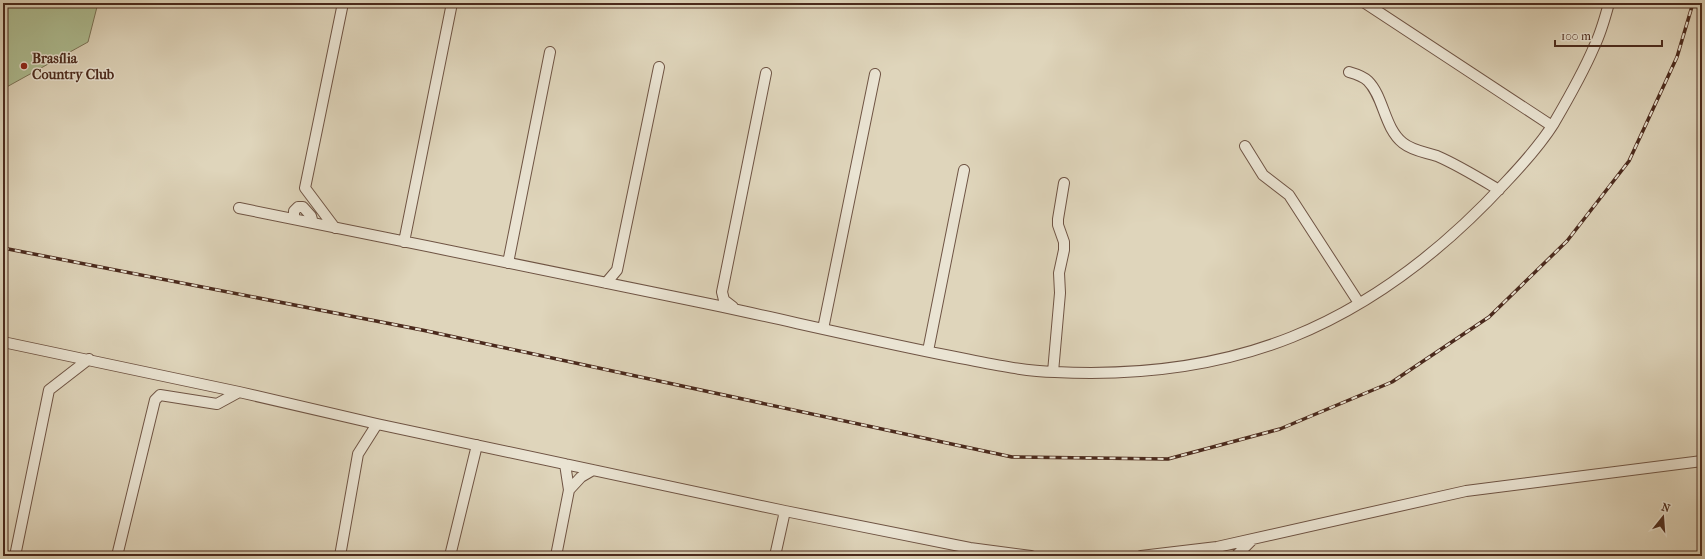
<svg xmlns="http://www.w3.org/2000/svg" width="1705" height="559" font-family="'IM FELL French Canon',serif">
<rect width="100%" height="100%" fill="#dfd5bb"/>
<filter id="stains"><feTurbulence type="fractalNoise" baseFrequency=".005" numOctaves="4"/><feColorMatrix values="0 0 0 0 .2 0 0 0 0 .09 0 0 0 0 .02 0 0 0 .5 -.17"/></filter>
<radialGradient id="worn" r=".72"><stop offset=".6" stop-color="#630" stop-opacity="0"/><stop offset="1" stop-color="#630" stop-opacity=".3"/></radialGradient>
<!-- green -->
<path fill="#aebe93" stroke="#7c7458" d="M 3,3 L 98,3 L 88,42 L 3,89 Z"/>
<g fill="none" stroke-linecap="round" stroke-linejoin="round">
<!-- minor casing -->
<g stroke="#6f5444" stroke-width="12">
<path id="minor" d="M 1365,3 L 1552,126
M 1349,72 C 1356,74 1363,76 1368,81 C 1384,97 1384,128 1403,143 C 1413,151 1425,152 1437,156 C 1458,165 1479,178 1499,190
M 1245,146 L 1263,175 L 1289,195 L 1359,303
M 239,208 C 399,241 559,272 719,306 C 793,322 866,339 940,354 C 978,361 1017,371 1055,372 C 1135,376 1217,367 1292,337 C 1374,304 1445,248 1505,183 C 1522,165 1541,144 1554,123 C 1568,99 1583,73 1594,47 C 1601,33 1605,18 1609,3
M 294,219 L 294,211 L 298,207 L 303,207 L 311,216 L 313,223
M 335,228 L 305,188 L 343,3
M 404,242 L 452,3
M 508,263 L 550,52
M 606,283 L 617,270 L 659,67
M 733,307 L 724,300 L 722,292 L 766,73
M 823,329 L 875,74
M 3,342 L 239,392 L 377,424 L 785,511 L 970,548 L 1031,556
M 928,351 L 964,170
M 1053,372 L 1060,293 L 1059,273 L 1064,250 L 1064,242 L 1058,225 L 1058,219 L 1064,183
M 569,490 L 581,477 L 593,470
M 15,556 L 49,390 L 89,359
M 117,556 L 155,400 L 160,395 L 217,404 L 239,392
M 340,556 L 358,454 L 377,424
M 450,556 L 477,445
M 556,556 L 569,490 L 565,464
M 775,556 L 785,511
M 1141,556 L 1217,547 L 1466,491 L 1702,461
M 1236,556 L 1253,539"/>
</g>
<!-- minor -->
<use href="#minor" stroke="#eae4d3" stroke-width="10"/>
<!-- rail casing -->
<g stroke="#4a291c" stroke-width="3.5">
<path id="rail" d="M 3,248 L 422,330 L 1012,457 L 1168,459 L 1280,429 L 1392,382 L 1489,317 L 1567,241 L 1629,161 L 1677,57 L 1693,3"/>
</g>
<!-- rail -->
<use href="#rail" stroke="#eae4d3" stroke-width="2" stroke-dasharray="6" stroke-linecap="butt"/>
</g>
<!-- markers -->
<circle fill="#8f2418" stroke="#eae4d3" stroke-width="1.5" cx="24" cy="66" r="4"/>
<g text-anchor="middle" dominant-baseline="central" stroke-width="3" stroke-linejoin="round" paint-order="stroke">
<!-- poi labels -->
<g font-size="14" font-weight="bold" fill="#4a291c" stroke="#eae4d3" text-anchor="start">
<text x="32" y="58">Brasília<tspan x="32" dy="16">Country Club</tspan></text>
</g>
</g>
<!-- margin -->
<rect width="1705" height="559" fill="none" stroke="#dfd5bb" stroke-width="16"/>
<rect x="4" y="4" width="1697" height="551" fill="none" stroke="#4a291c" stroke-width="2"/>
<rect x="8" y="8" width="1689" height="543" fill="none" stroke="#4a291c"/>
<!-- north arrow -->
<g transform="translate(1663 517) rotate(17)" stroke="#eae4d3" stroke-width="3" paint-order="stroke">
<path d="M0-3L7 15L0 10L-7 15Z" fill="#4a291c"/>
<text y="-6" font-size="11" font-weight="bold" text-anchor="middle" fill="#4a291c">N</text>
</g>
<!-- scale -->
<path d="M1555 40v6h107v-6" fill="none" stroke="#4a291c" stroke-width="2"/>
<text x="1561" y="40" font-size="12" fill="#4a291c" stroke="#eae4d3" stroke-width="3" paint-order="stroke">100 m</text>
<rect width="100%" height="100%" filter="url(#stains)"/>
<rect width="100%" height="100%" fill="url(#worn)"/>
</svg>
